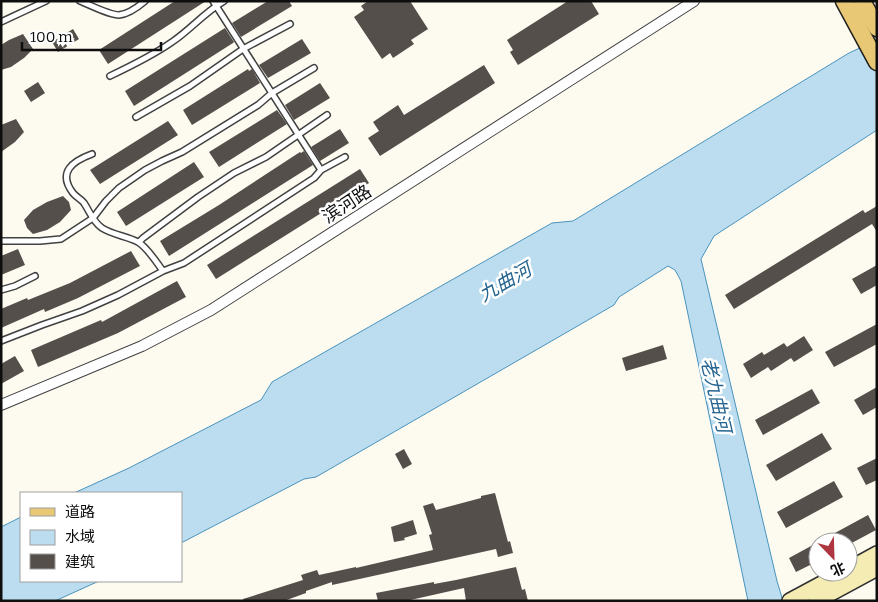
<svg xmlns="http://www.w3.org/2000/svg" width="878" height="602" font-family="Bitter,'Noto Sans SC',serif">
<rect width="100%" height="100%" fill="#fdfaf0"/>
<!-- water -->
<path fill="#bbddef" stroke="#4a93bd" d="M 877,40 L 877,130 L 714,236 L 701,259 L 777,581 L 783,601 L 748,601 L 681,281 L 675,270 L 668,266 L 619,297 L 614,305 L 316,477 L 304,479 L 181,543 L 181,493 L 74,493 L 129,468 L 261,400 L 272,382 L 552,223 L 573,221 L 849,53 Z
M 21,517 L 21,581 L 99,581 L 55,601 L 1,601 L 1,527 Z"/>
<!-- building -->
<path fill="#554f4b" d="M 175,1 L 206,1 L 108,64 L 99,50 Z
M 268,1 L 289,1 L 292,6 L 241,37 L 232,23 Z
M 368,1 L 410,1 L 428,29 L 411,40 L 414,44 L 393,58 L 390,53 L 382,59 L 354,17 L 364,10 L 361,6 Z
M 568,1 L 591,1 L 599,14 L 518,65 L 510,52 L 513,50 L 507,40 Z
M 225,28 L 234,42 L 233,43 L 134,106 L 125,91 Z
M 73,29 L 79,39 L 58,52 L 52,42 Z
M 23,34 L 33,49 L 24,58 L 11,67 L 1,70 L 1,45 L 9,40 Z
M 302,39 L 311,53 L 268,78 L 259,65 Z
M 484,65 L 495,83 L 380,156 L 368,138 L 379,131 L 373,122 L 398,105 L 404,115 Z
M 248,69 L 249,71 L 252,69 L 260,83 L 192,125 L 183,110 Z
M 38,82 L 45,93 L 31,102 L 24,91 Z
M 320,83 L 330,98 L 294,120 L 285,105 Z
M 277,110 L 287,124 L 219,167 L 209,152 Z
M 16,119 L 24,132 L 15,142 L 1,152 L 1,125 Z
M 168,121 L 178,135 L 100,184 L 90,170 Z
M 340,129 L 349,143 L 320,161 L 311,147 Z
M 304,151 L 313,165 L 169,256 L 160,241 L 219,205 L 300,152 L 301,153 Z
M 194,162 L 204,177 L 126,226 L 117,212 Z
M 360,169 L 369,183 L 216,279 L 207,265 Z
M 63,196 L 69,202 L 71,210 L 60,222 L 47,230 L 33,234 L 27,228 L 24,220 L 33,210 L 47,202 Z
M 877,206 L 877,232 L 872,224 L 734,309 L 725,295 L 863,210 L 865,213 Z
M 18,249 L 25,265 L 1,275 L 1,256 Z
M 131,251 L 140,266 L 78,298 L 45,312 L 44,309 L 1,328 L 1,309 L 27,298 L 28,300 L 70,283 Z
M 877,265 L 877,285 L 861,294 L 852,279 Z
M 177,281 L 186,297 L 118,333 L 38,367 L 31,350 L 101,320 L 102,322 Z
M 877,324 L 877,344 L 834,367 L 825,352 Z
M 804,336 L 813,350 L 794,362 L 791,358 L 771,371 L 768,367 L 751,378 L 743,364 L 762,352 L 764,355 L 784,343 L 787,347 Z
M 663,345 L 667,359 L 626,371 L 622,358 Z
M 15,356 L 24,371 L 1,384 L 1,364 Z
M 877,387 L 877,407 L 863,415 L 854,400 Z
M 812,389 L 820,403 L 763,435 L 755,420 Z
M 822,433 L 832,449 L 776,481 L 766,465 Z
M 404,449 L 412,464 L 403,469 L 395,454 Z
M 877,458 L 877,480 L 866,485 L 857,468 Z
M 834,481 L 843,497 L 786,528 L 777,512 Z
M 495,493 L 508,542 L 510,541 L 513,553 L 498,557 L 496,549 L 332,585 L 332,582 L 306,591 L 306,593 L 284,601 L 243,601 L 243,599 L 303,580 L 301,575 L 317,570 L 319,575 L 356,567 L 356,568 L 433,550 L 429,535 L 432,534 L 423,506 L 433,503 L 436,510 L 481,498 L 481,496 Z
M 868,515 L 876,530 L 848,545 L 848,542 L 818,542 L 818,561 L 796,572 L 789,558 Z
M 413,520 L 417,534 L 404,538 L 405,540 L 394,542 L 391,527 Z
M 516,567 L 522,590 L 525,589 L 528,601 L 466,601 L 464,588 L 406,601 L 378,601 L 376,593 L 434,582 L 434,584 L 456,580 Z"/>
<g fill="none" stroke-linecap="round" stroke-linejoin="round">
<!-- lane casing -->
<g stroke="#414141" stroke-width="8">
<path id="lane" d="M 80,1 C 90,5 109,15 119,15 C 129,14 138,7 145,1
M 213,1 L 321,170
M 1,22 L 46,1
M 110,76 C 131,66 152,56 172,42 C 190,30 205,12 224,1
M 136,117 L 190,86 L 243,49 L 290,24
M 92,154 C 73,161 57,172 73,193 C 76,197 81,199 84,203 C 90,212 93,222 102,228 C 113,235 127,236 138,242 C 147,247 157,263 163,271
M 1,241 L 40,241 L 61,239 L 93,218 L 106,201 L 119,188 L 145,170 L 162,161 L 182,152 L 258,105 L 272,93 L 314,68
M 139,242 L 143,238 L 198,197 L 234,173 L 266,157 L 327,115
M 1,290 L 15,286 L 35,276
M 1,341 L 42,325 L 82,311 L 118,295 L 163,271 L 184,263 L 314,178 L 321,170 L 345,157"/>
</g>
<!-- street casing -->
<g stroke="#414141" stroke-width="12">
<path id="street" d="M 1,405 L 142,346 L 211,310 L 694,1"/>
</g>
<!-- secondary casing -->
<g stroke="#303030" stroke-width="18">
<path id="secondary" d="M 848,570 L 877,554
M 790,601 L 844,572
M 816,601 L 877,568"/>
</g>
<!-- primary casing -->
<g stroke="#1f1f1f" stroke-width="19">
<path id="primary" d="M 844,1 L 877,62
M 862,1 L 877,28"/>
</g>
<!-- lane -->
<use href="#lane" stroke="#fff" stroke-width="5"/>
<!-- street -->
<use href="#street" stroke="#fff" stroke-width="10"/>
<!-- secondary -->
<use href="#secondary" stroke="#f5ecb3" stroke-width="15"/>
<!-- primary -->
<use href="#primary" stroke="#e8c875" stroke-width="16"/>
</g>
<g text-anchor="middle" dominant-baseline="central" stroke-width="5" stroke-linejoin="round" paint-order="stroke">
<!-- street labels -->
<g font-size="18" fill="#0e0e0e" stroke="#fff">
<text transform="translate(347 204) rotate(-33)">滨河路</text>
</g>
<!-- water labels -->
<g font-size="19" font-style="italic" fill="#266591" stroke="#fff">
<text transform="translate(505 282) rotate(-30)">九曲河</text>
<text transform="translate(716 395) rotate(77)">老九曲河</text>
</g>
</g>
<!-- border -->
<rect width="878" height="602" fill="none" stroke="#0e0e0e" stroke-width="5"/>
<!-- legend -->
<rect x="20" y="492" width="162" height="90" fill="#ffffff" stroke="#9f9f9f"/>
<rect x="30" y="508" width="25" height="8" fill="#e8c875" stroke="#9f9f9f"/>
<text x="65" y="517" font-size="15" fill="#0e0e0e">道路</text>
<rect x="30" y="530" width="25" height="15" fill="#bbddef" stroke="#9f9f9f"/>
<text x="65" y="542" font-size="15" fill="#0e0e0e">水域</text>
<rect x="30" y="554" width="25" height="15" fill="#554f4b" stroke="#9f9f9f"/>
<text x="65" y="567" font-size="15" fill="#0e0e0e">建筑</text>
<!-- north arrow -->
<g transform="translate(833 557) rotate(157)"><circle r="24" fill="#ffffff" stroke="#9f9f9f"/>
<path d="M0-4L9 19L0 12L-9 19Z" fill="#ad3640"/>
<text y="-8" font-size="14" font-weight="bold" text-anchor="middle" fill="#0e0e0e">北</text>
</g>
<!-- scale -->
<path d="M22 42v8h139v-8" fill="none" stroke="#0e0e0e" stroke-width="2.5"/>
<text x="30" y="42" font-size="15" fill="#0e0e0e" stroke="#ffffff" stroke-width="4" paint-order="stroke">100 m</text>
</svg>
